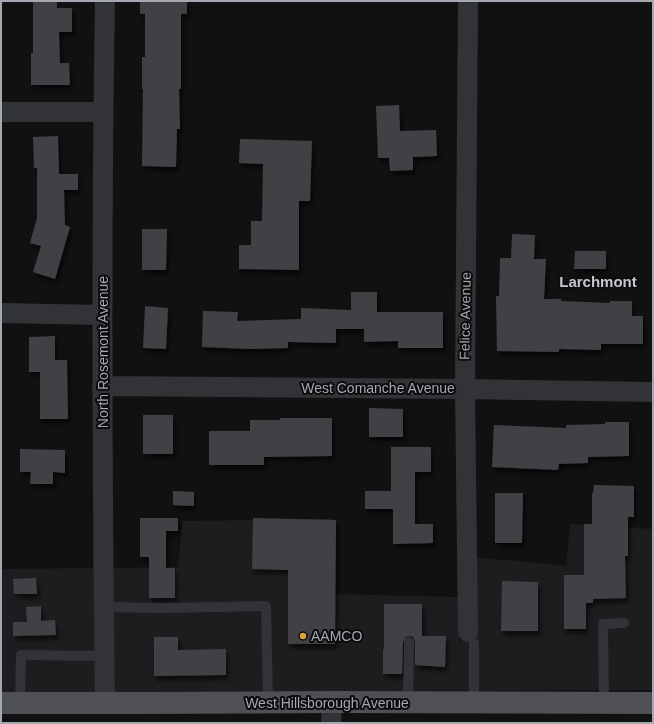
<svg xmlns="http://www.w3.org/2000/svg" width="654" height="724" font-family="Helvetica,sans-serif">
<defs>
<filter id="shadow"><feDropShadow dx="2.5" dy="4.5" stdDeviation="2" flood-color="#0009"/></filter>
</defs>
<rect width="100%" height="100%" fill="#111112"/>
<!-- built -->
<path fill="#1d1d1f" d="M 333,519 L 334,594 L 458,597 L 459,641 L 476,641 L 475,557 L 566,566 L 570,524 L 652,529 L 653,690 L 113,692 L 112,568 L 178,567 L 182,521 Z
M 95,568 L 96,692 L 1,693 L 1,569 Z"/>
<!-- building -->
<path fill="#404145" filter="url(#shadow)" d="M 33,1 L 57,1 L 57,8 L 72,8 L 72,32 L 59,32 L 60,63 L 69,63 L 70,85 L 31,85 L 31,53 L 33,53 Z
M 140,1 L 187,1 L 187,14 L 181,14 L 181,89 L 179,89 L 180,129 L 177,129 L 176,167 L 142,166 L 143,89 L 142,89 L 142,57 L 145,57 L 145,14 L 140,14 Z
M 399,105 L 400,131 L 436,130 L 437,156 L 413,157 L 413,170 L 390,171 L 389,158 L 378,158 L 376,106 Z
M 58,136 L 59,174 L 78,174 L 78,190 L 64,190 L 65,225 L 70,227 L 55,279 L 33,272 L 41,246 L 30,243 L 37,218 L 37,168 L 34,168 L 33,137 Z
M 240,139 L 312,141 L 310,201 L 299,201 L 299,270 L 239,269 L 239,245 L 251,245 L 251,221 L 262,221 L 263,164 L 239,163 Z
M 142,229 L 167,229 L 166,270 L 142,270 Z
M 512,234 L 535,235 L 534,259 L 546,259 L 544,299 L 561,299 L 561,301 L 610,303 L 610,301 L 632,301 L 632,316 L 643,316 L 643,344 L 601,344 L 601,350 L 559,349 L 559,352 L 497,351 L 496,296 L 499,296 L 500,258 L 511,258 Z
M 575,251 L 606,251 L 606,269 L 574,269 Z
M 351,292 L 377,292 L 377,312 L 443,312 L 443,348 L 398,348 L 398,341 L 364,342 L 364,329 L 336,329 L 336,343 L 288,342 L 288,348 L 251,349 L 202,347 L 203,311 L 238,312 L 237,321 L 301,319 L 301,308 L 351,310 Z
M 145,306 L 168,308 L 166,349 L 143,348 Z
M 55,336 L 55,360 L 67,360 L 68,419 L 40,419 L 40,372 L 29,372 L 29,337 Z
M 369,408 L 403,409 L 403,437 L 369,437 Z
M 143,415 L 173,415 L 173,454 L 143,454 Z
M 280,418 L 332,418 L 332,456 L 264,457 L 264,465 L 209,465 L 209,431 L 250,431 L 250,420 L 280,420 Z
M 605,422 L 629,422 L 629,456 L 588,457 L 588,463 L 559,464 L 558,470 L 492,467 L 494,425 L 566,428 L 566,425 L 605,424 Z
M 391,447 L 431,447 L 431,472 L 415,472 L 415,524 L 433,524 L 433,543 L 393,544 L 393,509 L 365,509 L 365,491 L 391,491 Z
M 20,449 L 65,450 L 65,473 L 53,472 L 53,484 L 30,484 L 31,472 L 20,472 Z
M 594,485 L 634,486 L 634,517 L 628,517 L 628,556 L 625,556 L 626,598 L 593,599 L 593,603 L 586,603 L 586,629 L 564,629 L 564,575 L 584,575 L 584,524 L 592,524 L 592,493 L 593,493 Z
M 173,491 L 194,492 L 194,506 L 173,505 Z
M 495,493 L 523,493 L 522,543 L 495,543 Z
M 140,518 L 178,518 L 178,531 L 166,531 L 166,568 L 175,568 L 175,598 L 149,598 L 149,557 L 140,557 Z
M 253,518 L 336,520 L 335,644 L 288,644 L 288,570 L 252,569 Z
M 36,578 L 37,594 L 14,594 L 13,579 Z
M 502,581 L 538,582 L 538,631 L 501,631 Z
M 384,604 L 422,604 L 422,636 L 446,636 L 445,667 L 415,665 L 415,642 L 413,637 L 409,636 L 406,637 L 403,642 L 402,674 L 383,674 L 383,649 L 384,649 Z
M 41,606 L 41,621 L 55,620 L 56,635 L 13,636 L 13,622 L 27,622 L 26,607 Z
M 154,637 L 178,637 L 178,650 L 226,649 L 226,675 L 154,676 Z"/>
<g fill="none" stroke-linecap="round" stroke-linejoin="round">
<!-- lane -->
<path stroke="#323337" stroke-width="10" d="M 104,607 L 163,608 L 266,606 L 268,703
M 474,643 L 474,703
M 20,703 L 21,655 L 104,656
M 408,703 L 409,642
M 604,703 L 603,624 L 624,623"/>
<!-- street -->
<path stroke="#323337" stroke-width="20" d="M 1,112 L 103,112
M 1,313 L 102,315
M 102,386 L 465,389 L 653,392
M 468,632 L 465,389 L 468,1
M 105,703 C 102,469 101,235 105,1
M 331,723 L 332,702"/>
<!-- primary -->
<path stroke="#4e5055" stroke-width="22" d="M 1,703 L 136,703 L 332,702 L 653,703"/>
</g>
<!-- markers -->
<circle fill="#dea33d" stroke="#0c0c0d" stroke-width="1.5" cx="303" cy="636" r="4"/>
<g text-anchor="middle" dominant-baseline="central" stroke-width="4" stroke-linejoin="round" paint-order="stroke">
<!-- street labels -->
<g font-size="14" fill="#a3a8b1" stroke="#0c0c0d">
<text transform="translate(465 316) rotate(-89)">Felice Avenue</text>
<text transform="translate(103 352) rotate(-90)">North Rosemont Avenue</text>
<text x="378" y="388">West Comanche Avenue</text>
<text x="327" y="703">West Hillsborough Avenue</text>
</g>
<!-- poi labels -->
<g font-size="14" fill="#a3a8b1" stroke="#0c0c0d" text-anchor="start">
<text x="311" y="636">AAMCO</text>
</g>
<!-- neighbourhood labels -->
<g font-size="15" font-weight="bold" fill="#c4c7ce" stroke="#0c0c0d">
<text x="598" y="281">Larchmont</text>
</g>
</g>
<!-- border -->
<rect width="654" height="724" fill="none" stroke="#a3a8b1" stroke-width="4"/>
</svg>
